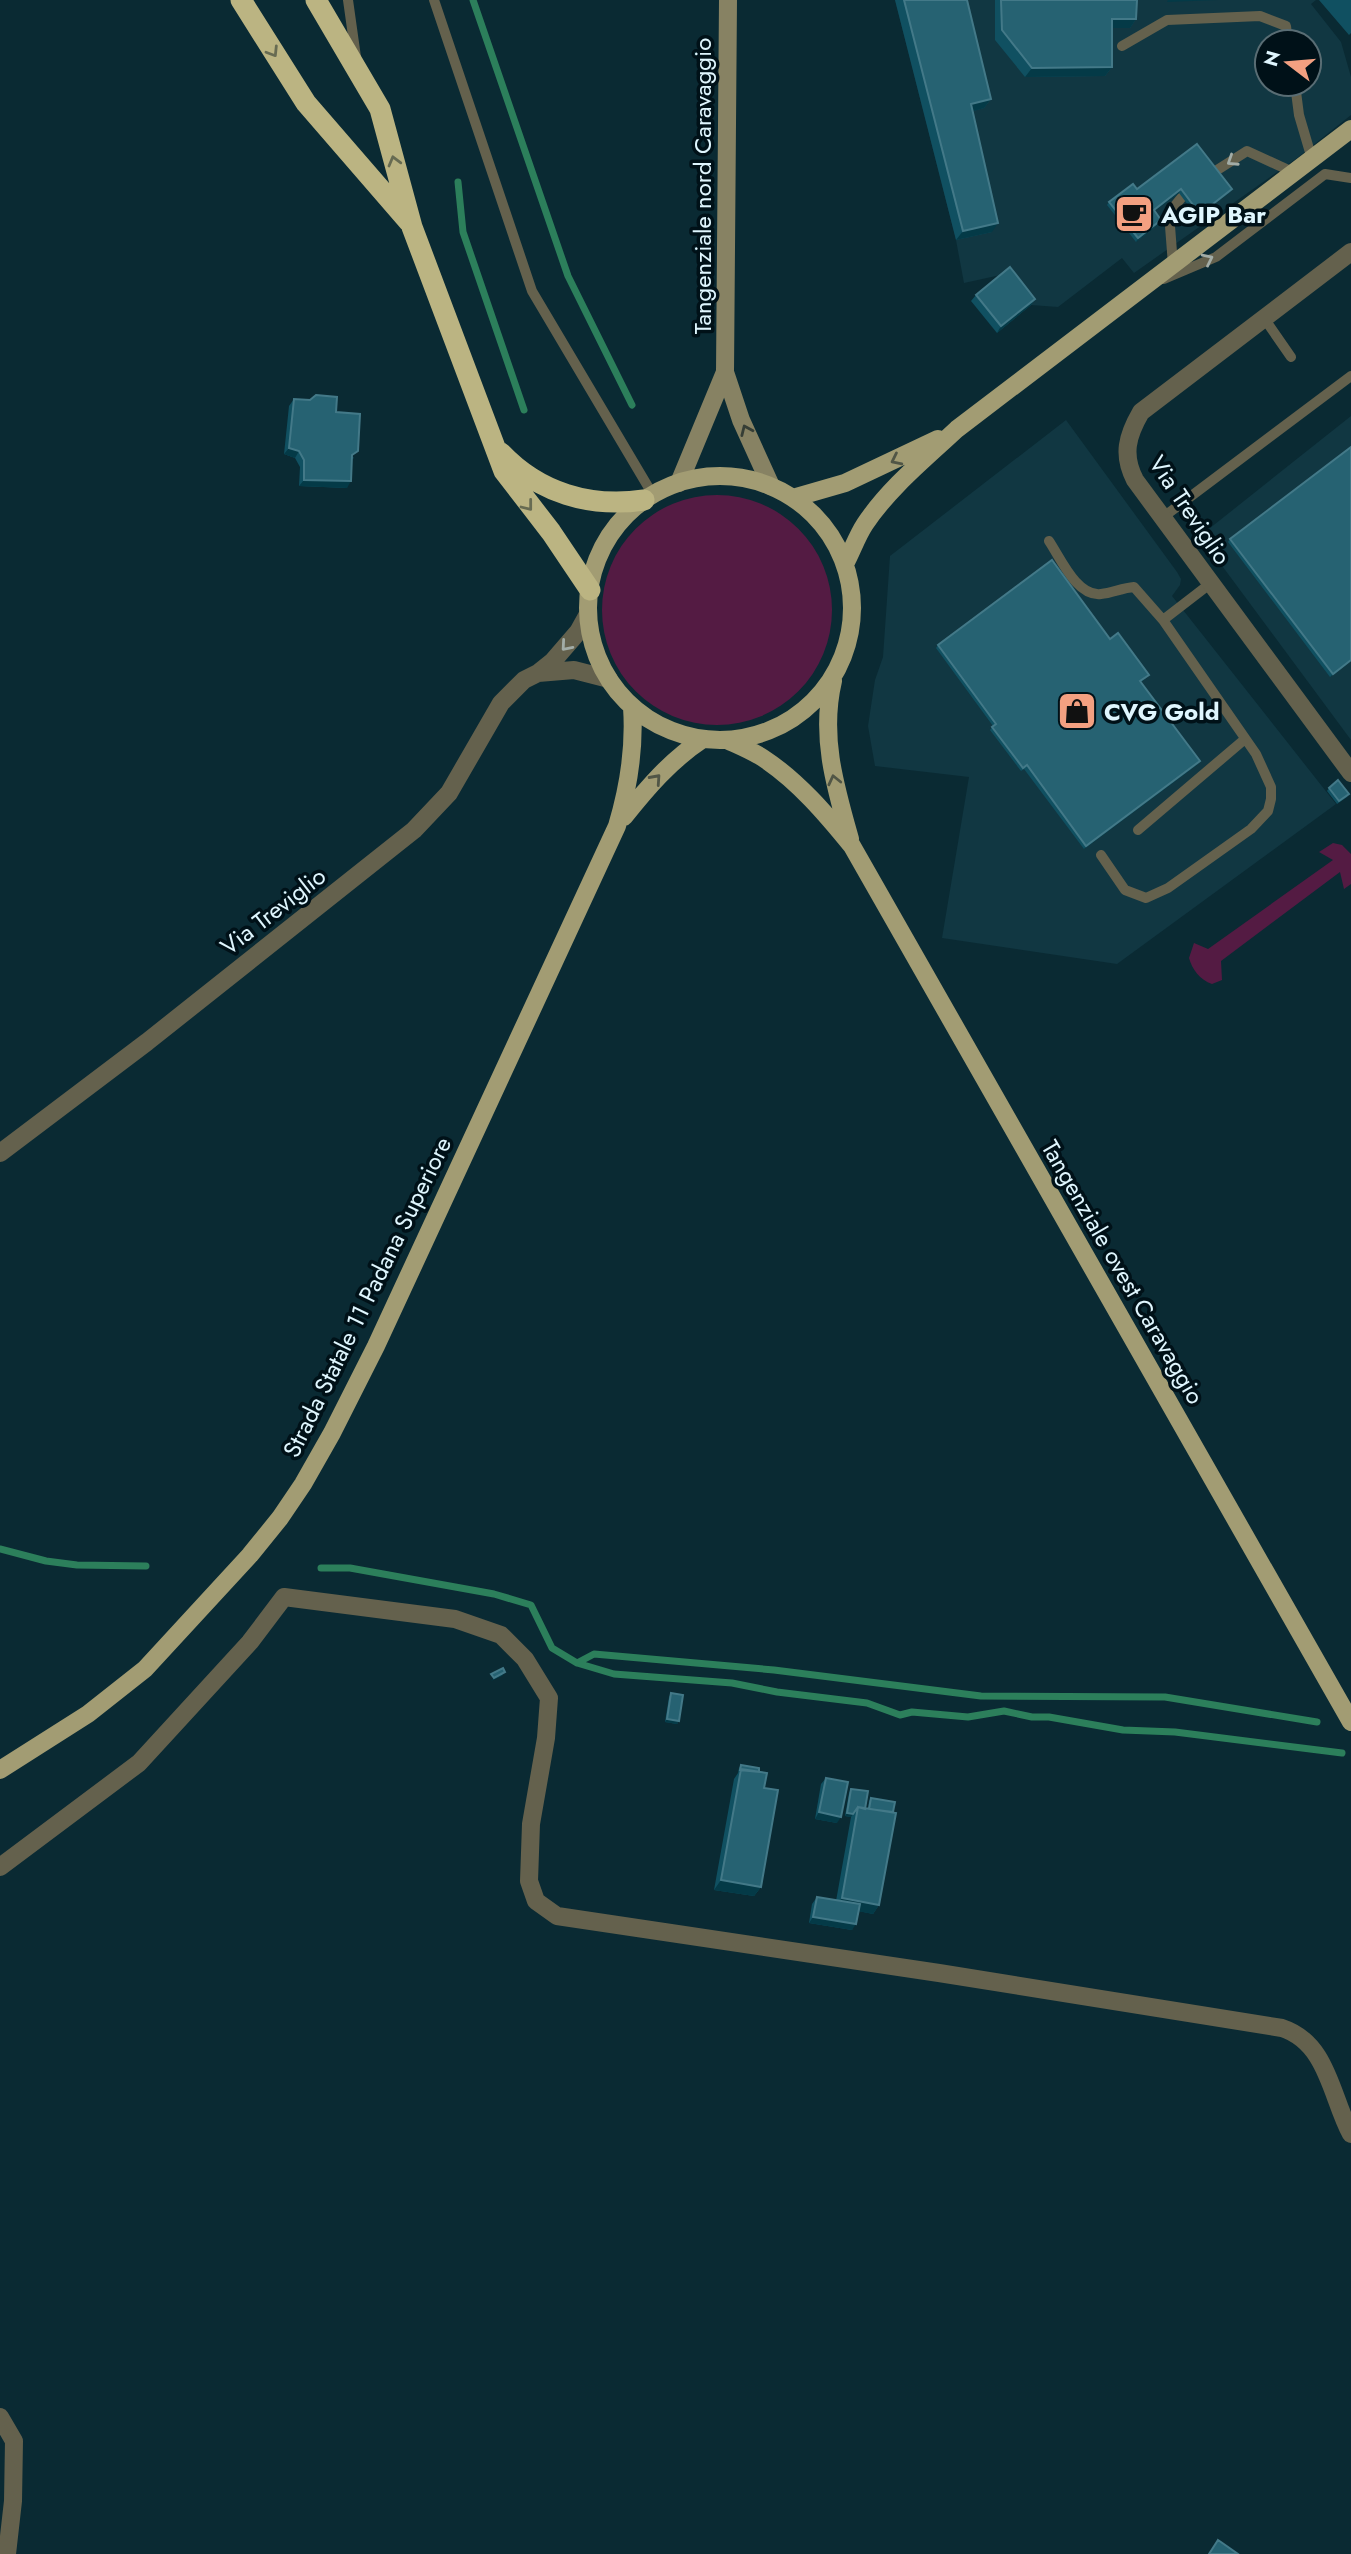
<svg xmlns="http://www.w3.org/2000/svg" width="1351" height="2554" font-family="Jost,sans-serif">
<rect width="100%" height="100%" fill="#0a2a33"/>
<!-- built -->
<path fill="#113742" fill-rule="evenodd" d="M 895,0 L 1316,0 L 1311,4 L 1341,42 L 1351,77 L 1351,115 L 1297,158 L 1134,273 L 1122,258 L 1058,307 L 1031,305 L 1005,274 L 964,283 L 956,240 ZM 1267,42 L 1309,42 L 1309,84 L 1267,84 Z
M 1351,416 L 1351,740 L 1200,536 Z
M 1066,420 L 1177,572 L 1181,579 L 1180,585 L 1172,596 L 1336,804 L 1117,964 L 942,938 L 969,777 L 875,766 L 868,726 L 875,680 L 883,657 L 890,556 Z"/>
<!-- green -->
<path fill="#541b43" d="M602 610a115 115 0 1 1 230 0a115 115 0 1 1-230 0Z
M 1333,843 L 1342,845 L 1351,854 L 1351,884 L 1344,889 L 1340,872 L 1221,961 L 1222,980 L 1212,984 C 1200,980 1192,969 1189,958 L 1194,943 L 1208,949 L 1333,860 L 1319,852 Z"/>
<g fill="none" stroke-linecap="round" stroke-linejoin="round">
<!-- stream -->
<path stroke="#2c7f5b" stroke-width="7" d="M 473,0 L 568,276 L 632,405
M 458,182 L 463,232 L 524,410
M 0,1549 L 46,1561 L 77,1565 L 146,1566
M 321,1568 L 350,1568 L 494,1594 L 531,1605 L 552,1648 L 577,1663 L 594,1654 L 774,1670 L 981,1696 L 1165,1697 L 1317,1722
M 577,1663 L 614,1674 L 732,1683 L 777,1692 L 867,1703 L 900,1715 L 912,1712 L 968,1717 L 1004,1711 L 1032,1717 L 1049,1717 L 1123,1730 L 1175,1732 L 1342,1753"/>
<!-- service -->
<path stroke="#64614d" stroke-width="10" d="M 348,0 L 356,57
M 434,0 L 532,291 L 653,495
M 1122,46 L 1167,20 L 1260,16 L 1286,26 L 1288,42
M 1295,84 L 1299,115 L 1312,159
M 1214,172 L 1247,151 L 1295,173
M 1173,265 L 1169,213 L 1182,197
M 1164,279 L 1216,257 L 1325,174 L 1351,178
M 1264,318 L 1291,357
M 1162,518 L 1351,376
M 1049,541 C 1061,559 1077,597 1101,594 C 1112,593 1122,588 1134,587 L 1163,620
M 1138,830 L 1245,739
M 1101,855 L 1125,890 L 1146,898 L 1168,888 L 1251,829 L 1268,811 L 1271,799 L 1271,787 L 1256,754 L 1163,620 L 1211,583"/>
<!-- minor -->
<path stroke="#64614d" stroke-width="18" d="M 1351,252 L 1141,412 C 1127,436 1122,455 1135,480 L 1351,773
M 538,673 L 574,670 L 609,679
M 0,1153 L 147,1042 L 414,830 L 449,793 L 501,703 L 524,680 L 538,673 L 553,661 L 578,632 L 588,614
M 0,1867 L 139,1763 L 250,1642 L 284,1597 L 455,1619 L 501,1635 L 525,1659 L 549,1698 L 546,1738 L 531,1824 L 529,1881 L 536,1901 L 557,1916 L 939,1973 L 1282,2028 C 1328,2043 1331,2097 1351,2134
M 0,2417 L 14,2441 L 13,2501 L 7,2554"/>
<!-- secondary -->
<path stroke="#878263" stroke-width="18" d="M 728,0 L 725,372 L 741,420 L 771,486
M 679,483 L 725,372"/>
<!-- primary -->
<path stroke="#a29c73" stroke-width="18" d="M588 608a132 132 0 1 1 264 0a132 132 0 1 1-264 0Z
M 793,498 L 845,483 L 938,439
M 845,564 C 852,551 857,536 865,524 C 889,488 925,459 957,429 L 1351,129
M 833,681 C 820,736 835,786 850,839
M 729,741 C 740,746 752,751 763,758 C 798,781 826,814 852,846 L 1351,1722
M 624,817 C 647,788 671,760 703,739
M 0,1770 L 88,1714 L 145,1669 L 250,1555 L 280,1518 L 303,1484 L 332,1433 L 376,1346 L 617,826 C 629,786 635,749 632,707"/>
<!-- motorway -->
<path stroke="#bbb482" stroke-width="21" d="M 241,0 L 306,103 L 409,222
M 316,0 L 380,109 L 412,227 L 504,471 L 551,532 L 590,590
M 501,453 C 539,493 590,508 644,500"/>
</g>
<!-- wall -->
<path fill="#105061" d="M 895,0 L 967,0 L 991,99 L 984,108 L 973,111 L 992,232 L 956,240 Z
M 995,0 L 1137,0 L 1136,19 L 1130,28 L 1112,28 L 1112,67 L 1105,76 L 1025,77 L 995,40 Z
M 1319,0 L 1351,0 L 1351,33 L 1349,35 Z
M 1137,189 L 1232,189 L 1229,193 L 1197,217 L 1179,193 L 1154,211 L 1159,224 L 1136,242 L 1107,205 L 1109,202 Z
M 976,295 L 1035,299 L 1031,305 L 997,333 L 971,301 Z
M 294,399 L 354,458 L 352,459 L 347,488 L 299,486 L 300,467 L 295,458 L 284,454 L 289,406 Z
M 1351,447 L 1351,661 L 1330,677 L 1228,542 L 1230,539 Z
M 1110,639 L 1146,678 L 1141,682 L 1200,761 L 1198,764 L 1084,849 L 1024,769 L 1021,771 L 990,730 L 993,726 L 936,648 L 938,645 Z
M 1329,788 L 1349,794 L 1347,797 L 1337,804 L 1327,791 Z
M 671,1693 L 679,1721 L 677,1724 L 665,1722 L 669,1697 Z
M 741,1765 L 759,1772 L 764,1788 L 761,1887 L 754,1896 L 714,1890 L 734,1779 L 738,1773 L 739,1768 Z
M 826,1778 L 837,1823 L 815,1819 L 821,1784 Z
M 851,1789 L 865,1809 L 868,1809 L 869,1801 L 871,1798 L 879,1905 L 873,1914 L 859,1911 L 852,1930 L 809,1923 L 812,1904 L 817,1897 L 836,1901 L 851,1817 L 845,1816 L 849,1793 Z"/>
<!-- shaded-wall -->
<path fill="#043a47" d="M 1168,0 L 1218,0 L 1167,2 Z
M 1112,19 L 1136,19 L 1130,28 L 1105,28 Z
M 1112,67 L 1105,76 L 1025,77 L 1032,68 Z
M 991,99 L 984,108 L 964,114 L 971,104 Z
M 1181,189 L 1179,193 L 1151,214 L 1154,210 Z
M 1232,189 L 1229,193 L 1197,217 L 1200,214 Z
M 1161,220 L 1159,224 L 1136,242 L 1138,238 Z
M 998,223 L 992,232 L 956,240 L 963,231 Z
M 1035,299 L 1031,305 L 997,333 L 1001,326 Z
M 289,448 L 299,451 L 295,458 L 284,454 Z
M 304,480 L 351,481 L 347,488 L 299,486 Z
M 1351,660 L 1351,661 L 1330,677 L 1333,674 Z
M 1200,761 L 1198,764 L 1084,849 L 1086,846 Z
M 505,1672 L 502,1676 L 491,1681 L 494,1678 Z
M 667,1719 L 679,1721 L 677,1724 L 665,1722 Z
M 819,1812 L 841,1817 L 837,1823 L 815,1819 Z
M 847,1813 L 853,1814 L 851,1817 L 845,1816 Z
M 721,1880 L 761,1887 L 754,1896 L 714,1890 Z
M 842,1898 L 879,1905 L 873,1914 L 835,1907 Z
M 813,1917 L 856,1924 L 852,1930 L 809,1923 Z"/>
<!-- building -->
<path fill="#266272" stroke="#437988" stroke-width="2" d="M 904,0 L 967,0 L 991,99 L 971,104 L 998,223 L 963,231 Z
M 1001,0 L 1137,0 L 1136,19 L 1112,19 L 1112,67 L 1032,68 L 1002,30 Z
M 1197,144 L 1232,189 L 1200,214 L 1181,189 L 1154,210 L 1161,220 L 1138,238 L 1109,202 L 1133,184 L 1137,189 Z
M 1010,267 L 1035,299 L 1001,326 L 976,295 Z
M 316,395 L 337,397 L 336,412 L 360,414 L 358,451 L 352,455 L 351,481 L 304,480 L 304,460 L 299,451 L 289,448 L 294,399 L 310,400 Z
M 1351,447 L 1351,660 L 1333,674 L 1230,539 Z
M 1052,560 L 1110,639 L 1118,633 L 1149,675 L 1140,681 L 1200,761 L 1086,846 L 1027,765 L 1023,768 L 992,727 L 996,724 L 938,645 Z
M 1338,780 L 1349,794 L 1339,801 L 1329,788 Z
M 503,1668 L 505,1672 L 494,1678 L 491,1674 Z
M 671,1693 L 683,1695 L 679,1721 L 667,1719 Z
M 741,1765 L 759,1768 L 759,1772 L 740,1770 Z
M 741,1769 L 767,1773 L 764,1788 L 778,1790 L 761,1887 L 721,1880 Z
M 826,1778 L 848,1782 L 841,1817 L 819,1812 Z
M 851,1789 L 868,1791 L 865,1809 L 858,1807 L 853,1814 L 847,1813 Z
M 871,1798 L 895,1802 L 893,1812 L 869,1809 Z
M 858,1807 L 896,1813 L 879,1905 L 842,1898 Z
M 817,1897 L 860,1904 L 856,1924 L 813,1917 Z
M 1218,2540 L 1238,2554 L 1209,2554 Z"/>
<!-- one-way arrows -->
<defs><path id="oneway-chevron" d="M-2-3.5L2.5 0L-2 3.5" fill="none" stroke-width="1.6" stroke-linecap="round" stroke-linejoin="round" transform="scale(1.75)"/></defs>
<g stroke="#676b52">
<use href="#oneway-chevron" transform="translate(273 52) rotate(58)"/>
<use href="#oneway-chevron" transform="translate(394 161) rotate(-105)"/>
<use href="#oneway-chevron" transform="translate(528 506) rotate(52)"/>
</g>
<g stroke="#a2aca6">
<use href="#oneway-chevron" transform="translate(1232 161) rotate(147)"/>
<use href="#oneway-chevron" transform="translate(1208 259) rotate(-26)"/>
<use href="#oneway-chevron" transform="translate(566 646) rotate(131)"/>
</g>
<use stroke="#363e36" href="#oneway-chevron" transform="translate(746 430) rotate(-114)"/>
<g stroke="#515646">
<use href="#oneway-chevron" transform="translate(896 460) rotate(154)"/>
<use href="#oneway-chevron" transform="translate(656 779) rotate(-48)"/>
<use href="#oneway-chevron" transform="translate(834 780) rotate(-103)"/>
</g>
<!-- icons -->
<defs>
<g id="cafe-square" transform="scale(2.0125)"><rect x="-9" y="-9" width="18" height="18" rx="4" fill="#f3a081" stroke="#001118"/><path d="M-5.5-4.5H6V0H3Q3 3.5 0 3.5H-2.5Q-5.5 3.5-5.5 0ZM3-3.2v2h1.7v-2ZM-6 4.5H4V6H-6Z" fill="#111"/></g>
<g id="shop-square" transform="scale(2.0125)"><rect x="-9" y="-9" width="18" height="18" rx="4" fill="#f3a081" stroke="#001118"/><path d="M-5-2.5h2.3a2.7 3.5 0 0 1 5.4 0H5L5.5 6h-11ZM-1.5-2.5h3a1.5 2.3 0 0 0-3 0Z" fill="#111"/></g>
</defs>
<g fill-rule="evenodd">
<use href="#cafe-square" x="1134" y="214"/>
<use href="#shop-square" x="1077" y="711"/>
</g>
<g text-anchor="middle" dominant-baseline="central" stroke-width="7" stroke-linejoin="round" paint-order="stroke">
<!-- street labels -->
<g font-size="24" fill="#dff6fe" stroke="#001118">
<text transform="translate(702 186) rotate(-90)">Tangenziale nord Caravaggio</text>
<text transform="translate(1190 510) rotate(56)">Via Treviglio</text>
<text transform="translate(273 911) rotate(-38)">Via Treviglio</text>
<text transform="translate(1123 1272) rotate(60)">Tangenziale ovest Caravaggio</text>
<text transform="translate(367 1297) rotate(-64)">Strada Statale 11 Padana Superiore</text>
</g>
<!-- poi labels -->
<g font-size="24" font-weight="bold" fill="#dff6fe" stroke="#001118" text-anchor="start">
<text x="1161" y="214">AGIP Bar</text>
<text x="1104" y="711">CVG Gold</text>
</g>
</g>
<!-- north arrow -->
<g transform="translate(1288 63) rotate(286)"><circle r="33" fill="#001118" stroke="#596d74" stroke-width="2"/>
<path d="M0-5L12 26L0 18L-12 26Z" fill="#f3a081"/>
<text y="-10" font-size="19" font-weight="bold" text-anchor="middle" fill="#dff6fe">N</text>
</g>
</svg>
